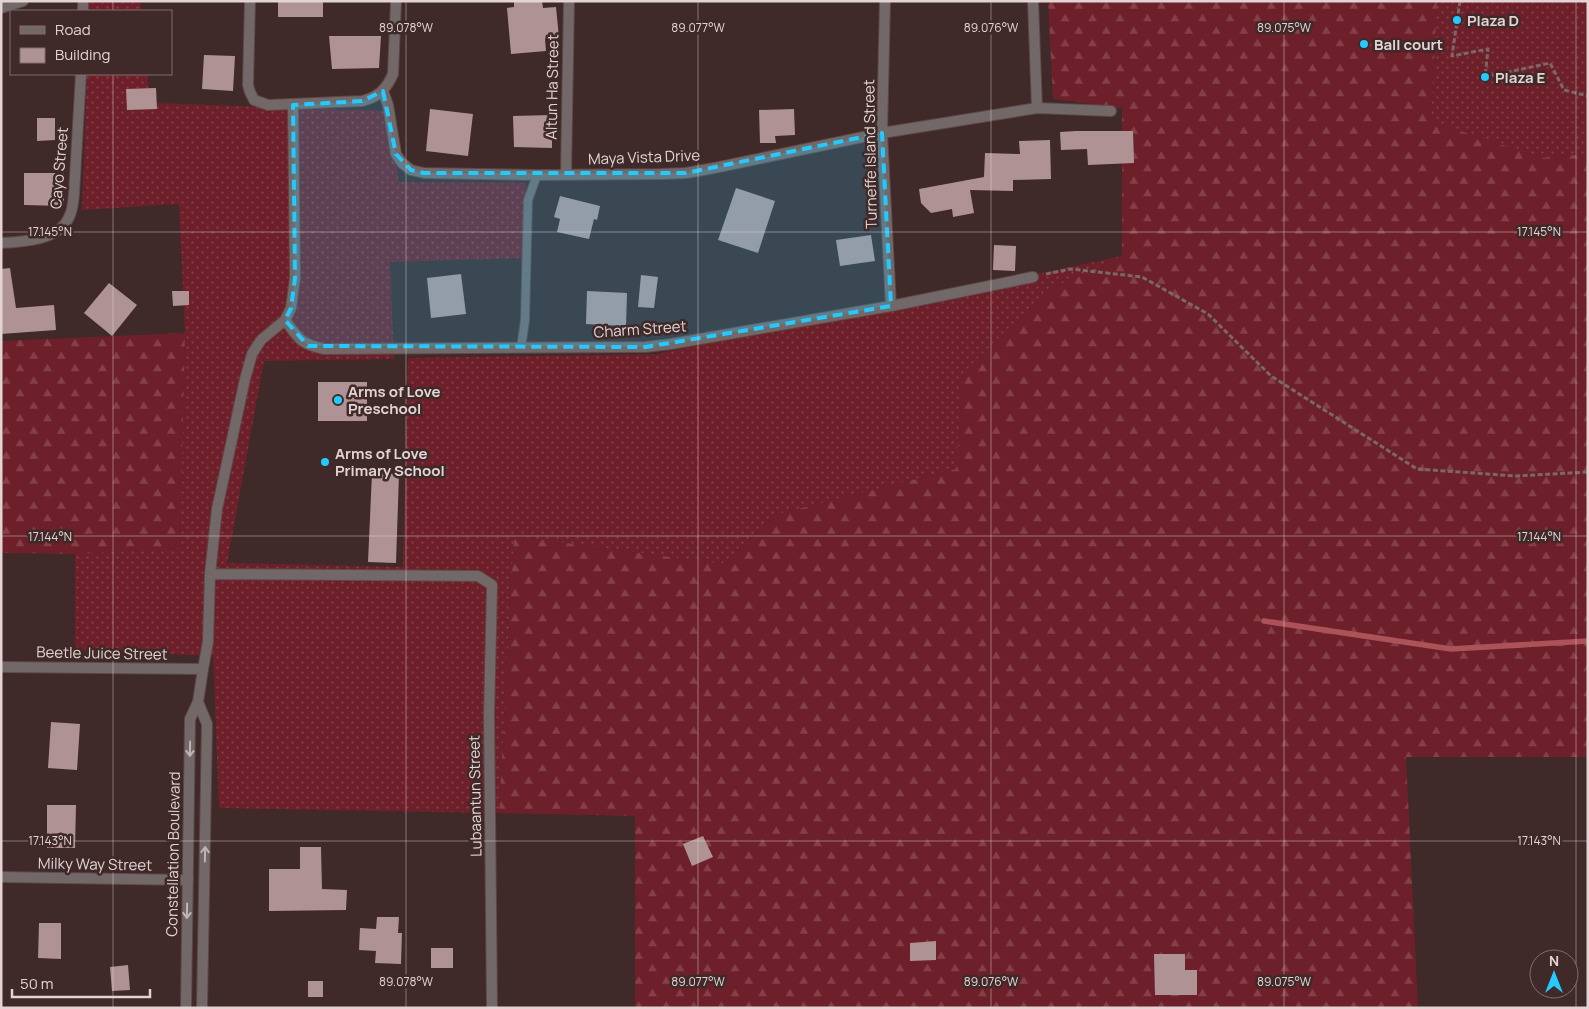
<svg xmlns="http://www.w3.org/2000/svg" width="1589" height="1009" font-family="Manrope,sans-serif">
<defs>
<pattern id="grass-dots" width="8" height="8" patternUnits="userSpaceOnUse" patternTransform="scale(1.25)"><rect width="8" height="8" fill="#6e202a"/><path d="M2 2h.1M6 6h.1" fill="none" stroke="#834048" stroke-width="1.8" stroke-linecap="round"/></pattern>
<pattern id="forest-firs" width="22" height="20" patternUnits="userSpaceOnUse" patternTransform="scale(1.25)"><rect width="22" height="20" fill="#6e202a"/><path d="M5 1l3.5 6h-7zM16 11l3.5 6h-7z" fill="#834048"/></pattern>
</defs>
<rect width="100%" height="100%" fill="#3f2929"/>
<!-- grass -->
<path fill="url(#grass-dots)" d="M 89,1 L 140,1 L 141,11 L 89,11 Z
M 1437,1 L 1588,1 L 1588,154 L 1541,158 L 1431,121 Z
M 87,74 L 147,74 L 150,103 L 388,111 L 399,182 L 526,183 L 526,258 L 390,262 L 394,359 L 264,361 L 227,563 L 403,567 L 408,358 L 658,354 L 1122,256 L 1046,291 L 963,373 L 956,469 L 778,514 L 722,564 L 514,536 L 499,813 L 219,808 L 213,656 L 75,650 L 75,554 L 180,548 L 185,333 L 179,204 L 82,210 Z"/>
<!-- forest -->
<path fill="url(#forest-firs)" d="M 1048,1 L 1437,1 L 1431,121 L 1541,158 L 1588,154 L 1588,757 L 1406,757 L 1418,1008 L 635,1008 L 635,816 L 499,813 L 514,536 L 722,564 L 778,514 L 956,469 L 963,373 L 1046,291 L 1122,256 L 1122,108 L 1053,99 Z
M 185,333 L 180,548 L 75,554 L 1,553 L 1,341 Z"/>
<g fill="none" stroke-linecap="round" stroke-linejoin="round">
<!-- stream -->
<path stroke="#ac5259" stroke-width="5.5" d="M 1264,621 L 1451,649 L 1588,641"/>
</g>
<!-- building -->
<path fill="#af9394" d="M 278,1 L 323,1 L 323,17 L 278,17 Z
M 514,1 L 542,1 L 543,8 L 556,7 L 559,38 L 545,39 L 546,51 L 511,54 L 507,8 L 514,7 Z
M 329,36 L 381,36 L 379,68 L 332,69 Z
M 204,55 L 235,56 L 233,91 L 202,89 Z
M 156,88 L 157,109 L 127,110 L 126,89 Z
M 430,109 L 473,114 L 468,156 L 426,151 Z
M 794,109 L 795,135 L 775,136 L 776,143 L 760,143 L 759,110 Z
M 552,115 L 552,148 L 514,147 L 513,116 Z
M 37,118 L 55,118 L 55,140 L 37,141 Z
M 1076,131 L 1133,131 L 1134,163 L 1088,165 L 1087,149 L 1061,150 L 1060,132 Z
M 1050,140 L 1051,179 L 1013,180 L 1013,191 L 970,190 L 974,213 L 953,217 L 952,209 L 931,213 L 921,203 L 919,189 L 984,177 L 985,153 L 1020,154 L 1019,141 Z
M 24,173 L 64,173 L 64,206 L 24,205 Z
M 736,188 L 775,201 L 758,253 L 718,240 Z
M 560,196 L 600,206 L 597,220 L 594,219 L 589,239 L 557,232 L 560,219 L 554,217 Z
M 871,235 L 875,261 L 840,266 L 836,240 Z
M 994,245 L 1016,246 L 1015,271 L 993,270 Z
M 10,268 L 16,308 L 54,305 L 56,330 L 1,334 L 1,269 Z
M 461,274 L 466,314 L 431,318 L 427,278 Z
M 641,275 L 658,277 L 654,308 L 638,307 Z
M 109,283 L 137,305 L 112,336 L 84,313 Z
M 172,291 L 189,291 L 189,305 L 173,306 Z
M 587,291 L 627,293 L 626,326 L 586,324 Z
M 318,382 L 367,382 L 367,421 L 318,421 Z
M 372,473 L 399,474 L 396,563 L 368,562 Z
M 51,722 L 80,724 L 77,770 L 48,768 Z
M 47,805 L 76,805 L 75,848 L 47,848 Z
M 703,836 L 713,857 L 692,866 L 683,844 Z
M 300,847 L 321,847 L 322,889 L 347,890 L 346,910 L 269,911 L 269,869 L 300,869 Z
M 377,917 L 399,917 L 398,933 L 402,933 L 401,964 L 375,963 L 376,951 L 359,950 L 360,928 L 376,929 Z
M 39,923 L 61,923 L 61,959 L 38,958 Z
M 936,941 L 936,960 L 910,961 L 910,943 Z
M 431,948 L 453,948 L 453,968 L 431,968 Z
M 1154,954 L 1185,954 L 1185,970 L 1197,970 L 1197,995 L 1155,995 Z
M 128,965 L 130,990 L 112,991 L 110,967 Z
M 308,981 L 323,981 L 323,997 L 308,997 Z"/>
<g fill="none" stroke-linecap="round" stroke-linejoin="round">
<!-- service casing -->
<g stroke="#5d4848" stroke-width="10">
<path id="service" d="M 521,348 L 525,320 L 528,200 L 537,175"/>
</g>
<!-- minor casing -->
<g stroke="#5d4848" stroke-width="12">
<path id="minor" d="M 250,1 L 248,85 L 250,92 L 254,100 L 268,105 L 362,101 C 378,97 386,90 393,74 L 396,1
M 885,1 L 882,133 L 891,306
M 1033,1 L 1037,108
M 1,8 L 23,1
M 83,11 L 83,1
M 383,91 L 388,105 L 396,154 L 402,163 L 411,170 L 424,173 L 537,175 L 661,174 L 686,173 L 714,168 L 882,133 L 1037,108 L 1111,111
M 566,174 L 569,1
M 1,243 C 23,242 60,240 69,217 C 73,210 73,202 74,194 L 81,74
M 285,320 C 299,339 300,344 324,349 L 646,347 L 671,344 L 891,306 L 1033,277
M 210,574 L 478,576 L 492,585 L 489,715 L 492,1008
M 203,669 L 208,642 L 210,574 L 217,509 L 245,379 L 252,354 L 261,340 L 285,320 L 291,308 L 295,278 L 293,105
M 1,877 L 188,880"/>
</g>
<!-- tertiary casing -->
<g stroke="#5d4848" stroke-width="12">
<path id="tertiary" d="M 1,667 L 203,669 L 198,702 L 190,719 L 186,1008
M 198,702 L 207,724 L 202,1008"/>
</g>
<!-- path -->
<path stroke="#7b6767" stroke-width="3" stroke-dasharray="5 2.5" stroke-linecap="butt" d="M 1460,1 L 1452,56 L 1488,49 L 1485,77 L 1550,63 L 1564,90 L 1588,96
M 1046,274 L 1071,269 L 1142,277 L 1208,314 L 1271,376 L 1417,469 L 1516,476 L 1588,472"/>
<!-- service -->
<use href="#service" stroke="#736868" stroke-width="8"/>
<!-- minor -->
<use href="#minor" stroke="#736868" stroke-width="10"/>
<!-- tertiary -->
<use href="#tertiary" stroke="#736868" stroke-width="10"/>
</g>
<!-- one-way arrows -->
<defs><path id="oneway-shaft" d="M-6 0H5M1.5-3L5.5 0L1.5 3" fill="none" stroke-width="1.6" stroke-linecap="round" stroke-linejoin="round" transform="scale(1.25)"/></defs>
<g stroke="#c1b4b4">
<use href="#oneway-shaft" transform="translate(190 749) rotate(91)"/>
<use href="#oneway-shaft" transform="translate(205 854) rotate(-89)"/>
<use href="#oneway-shaft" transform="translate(187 911) rotate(91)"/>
</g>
<!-- marked area -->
<path fill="#24c9fe" fill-opacity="0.2" stroke="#24c9fe" stroke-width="4" stroke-dasharray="10 6" stroke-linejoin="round" d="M 383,91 L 396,154 L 411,170 L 424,173 L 686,173 L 882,133 L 891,306 L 646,347 L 308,346 L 285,320 L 291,308 L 295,278 L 293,105 L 362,101 Z"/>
<!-- ticks -->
<path fill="none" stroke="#e3d4d4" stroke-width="1" stroke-opacity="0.45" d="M 113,1 L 113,11M 406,1 L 406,1008M 698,1 L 698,1008M 991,1 L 991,1008M 1284,1 L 1284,1008M 1576,1 L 1576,1008M 113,74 L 113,1008M 1,232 L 1588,232M 1,536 L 1588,536M 1,841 L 1588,841"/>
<!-- markers -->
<g fill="#24c9fe" stroke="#3f2929" stroke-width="2">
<circle cx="1457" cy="20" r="5"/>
<circle cx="1364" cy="44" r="5"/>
<circle cx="1485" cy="77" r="5"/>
<circle cx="338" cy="400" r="5"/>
<circle cx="325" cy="462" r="5"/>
</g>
<g text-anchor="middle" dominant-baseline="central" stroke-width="5" stroke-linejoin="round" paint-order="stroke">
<!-- poi labels -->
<g font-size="15" font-weight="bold" fill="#e3d4d4" stroke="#3f2929" text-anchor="start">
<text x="1467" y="20">Plaza D</text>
<text x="1374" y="44">Ball court</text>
<text x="1495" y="77">Plaza E</text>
<text x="348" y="391">Arms of Love<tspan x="348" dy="17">Preschool</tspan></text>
<text x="335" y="453">Arms of Love<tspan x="335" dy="17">Primary School</tspan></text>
</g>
<!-- street labels -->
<g font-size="15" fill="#e3d4d4" stroke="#3f2929">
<text transform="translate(552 87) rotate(-89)">Altun Ha Street</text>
<text transform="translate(870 154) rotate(-91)">Turneffe Island Street</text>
<text transform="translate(644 157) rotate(-2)">Maya Vista Drive</text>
<text transform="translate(59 168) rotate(-85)">Cayo Street</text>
<text transform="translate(640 329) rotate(-4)">Charm Street</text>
<text transform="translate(102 653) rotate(1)">Beetle Juice Street</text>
<text transform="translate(475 796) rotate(-91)">Lubaantun Street</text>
<text transform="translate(173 854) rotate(-89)">Constellation Boulevard</text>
<text transform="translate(95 864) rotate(1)">Milky Way Street</text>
</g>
</g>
<g font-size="12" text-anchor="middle" fill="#e3d4d4" stroke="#3f2929" stroke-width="5" stroke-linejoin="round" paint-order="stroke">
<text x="406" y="32">89.078°W</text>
<text x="698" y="32">89.077°W</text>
<text x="991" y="32">89.076°W</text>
<text x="1284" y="32">89.075°W</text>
<text x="50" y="236">17.145°N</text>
<text x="1539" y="236">17.145°N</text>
<text x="50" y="541">17.144°N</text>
<text x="1539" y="541">17.144°N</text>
<text x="50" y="845">17.143°N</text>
<text x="1539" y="845">17.143°N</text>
<text x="406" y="986">89.078°W</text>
<text x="698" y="986">89.077°W</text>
<text x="991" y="986">89.076°W</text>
<text x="1284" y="986">89.075°W</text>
</g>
<!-- border -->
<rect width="1589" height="1009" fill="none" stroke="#e3d4d4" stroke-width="5"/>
<!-- legend -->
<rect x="10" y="10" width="162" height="65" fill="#3f2929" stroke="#816d6d"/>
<rect x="20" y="26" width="25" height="8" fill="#736868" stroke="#816d6d"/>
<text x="55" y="35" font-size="15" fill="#e3d4d4">Road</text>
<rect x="20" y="48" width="25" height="15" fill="#af9394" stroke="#816d6d"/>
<text x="55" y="60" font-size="15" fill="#e3d4d4">Building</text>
<!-- north arrow -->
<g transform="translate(1554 974)"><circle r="24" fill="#3f2929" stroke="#816d6d"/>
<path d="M0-4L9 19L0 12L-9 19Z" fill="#24c9fe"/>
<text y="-8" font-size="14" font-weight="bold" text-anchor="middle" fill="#e3d4d4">N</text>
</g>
<!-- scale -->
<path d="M12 989v8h138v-8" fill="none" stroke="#e3d4d4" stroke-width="2.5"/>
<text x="20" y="989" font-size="15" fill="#e3d4d4" stroke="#3f2929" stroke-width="4" paint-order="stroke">50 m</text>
</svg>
